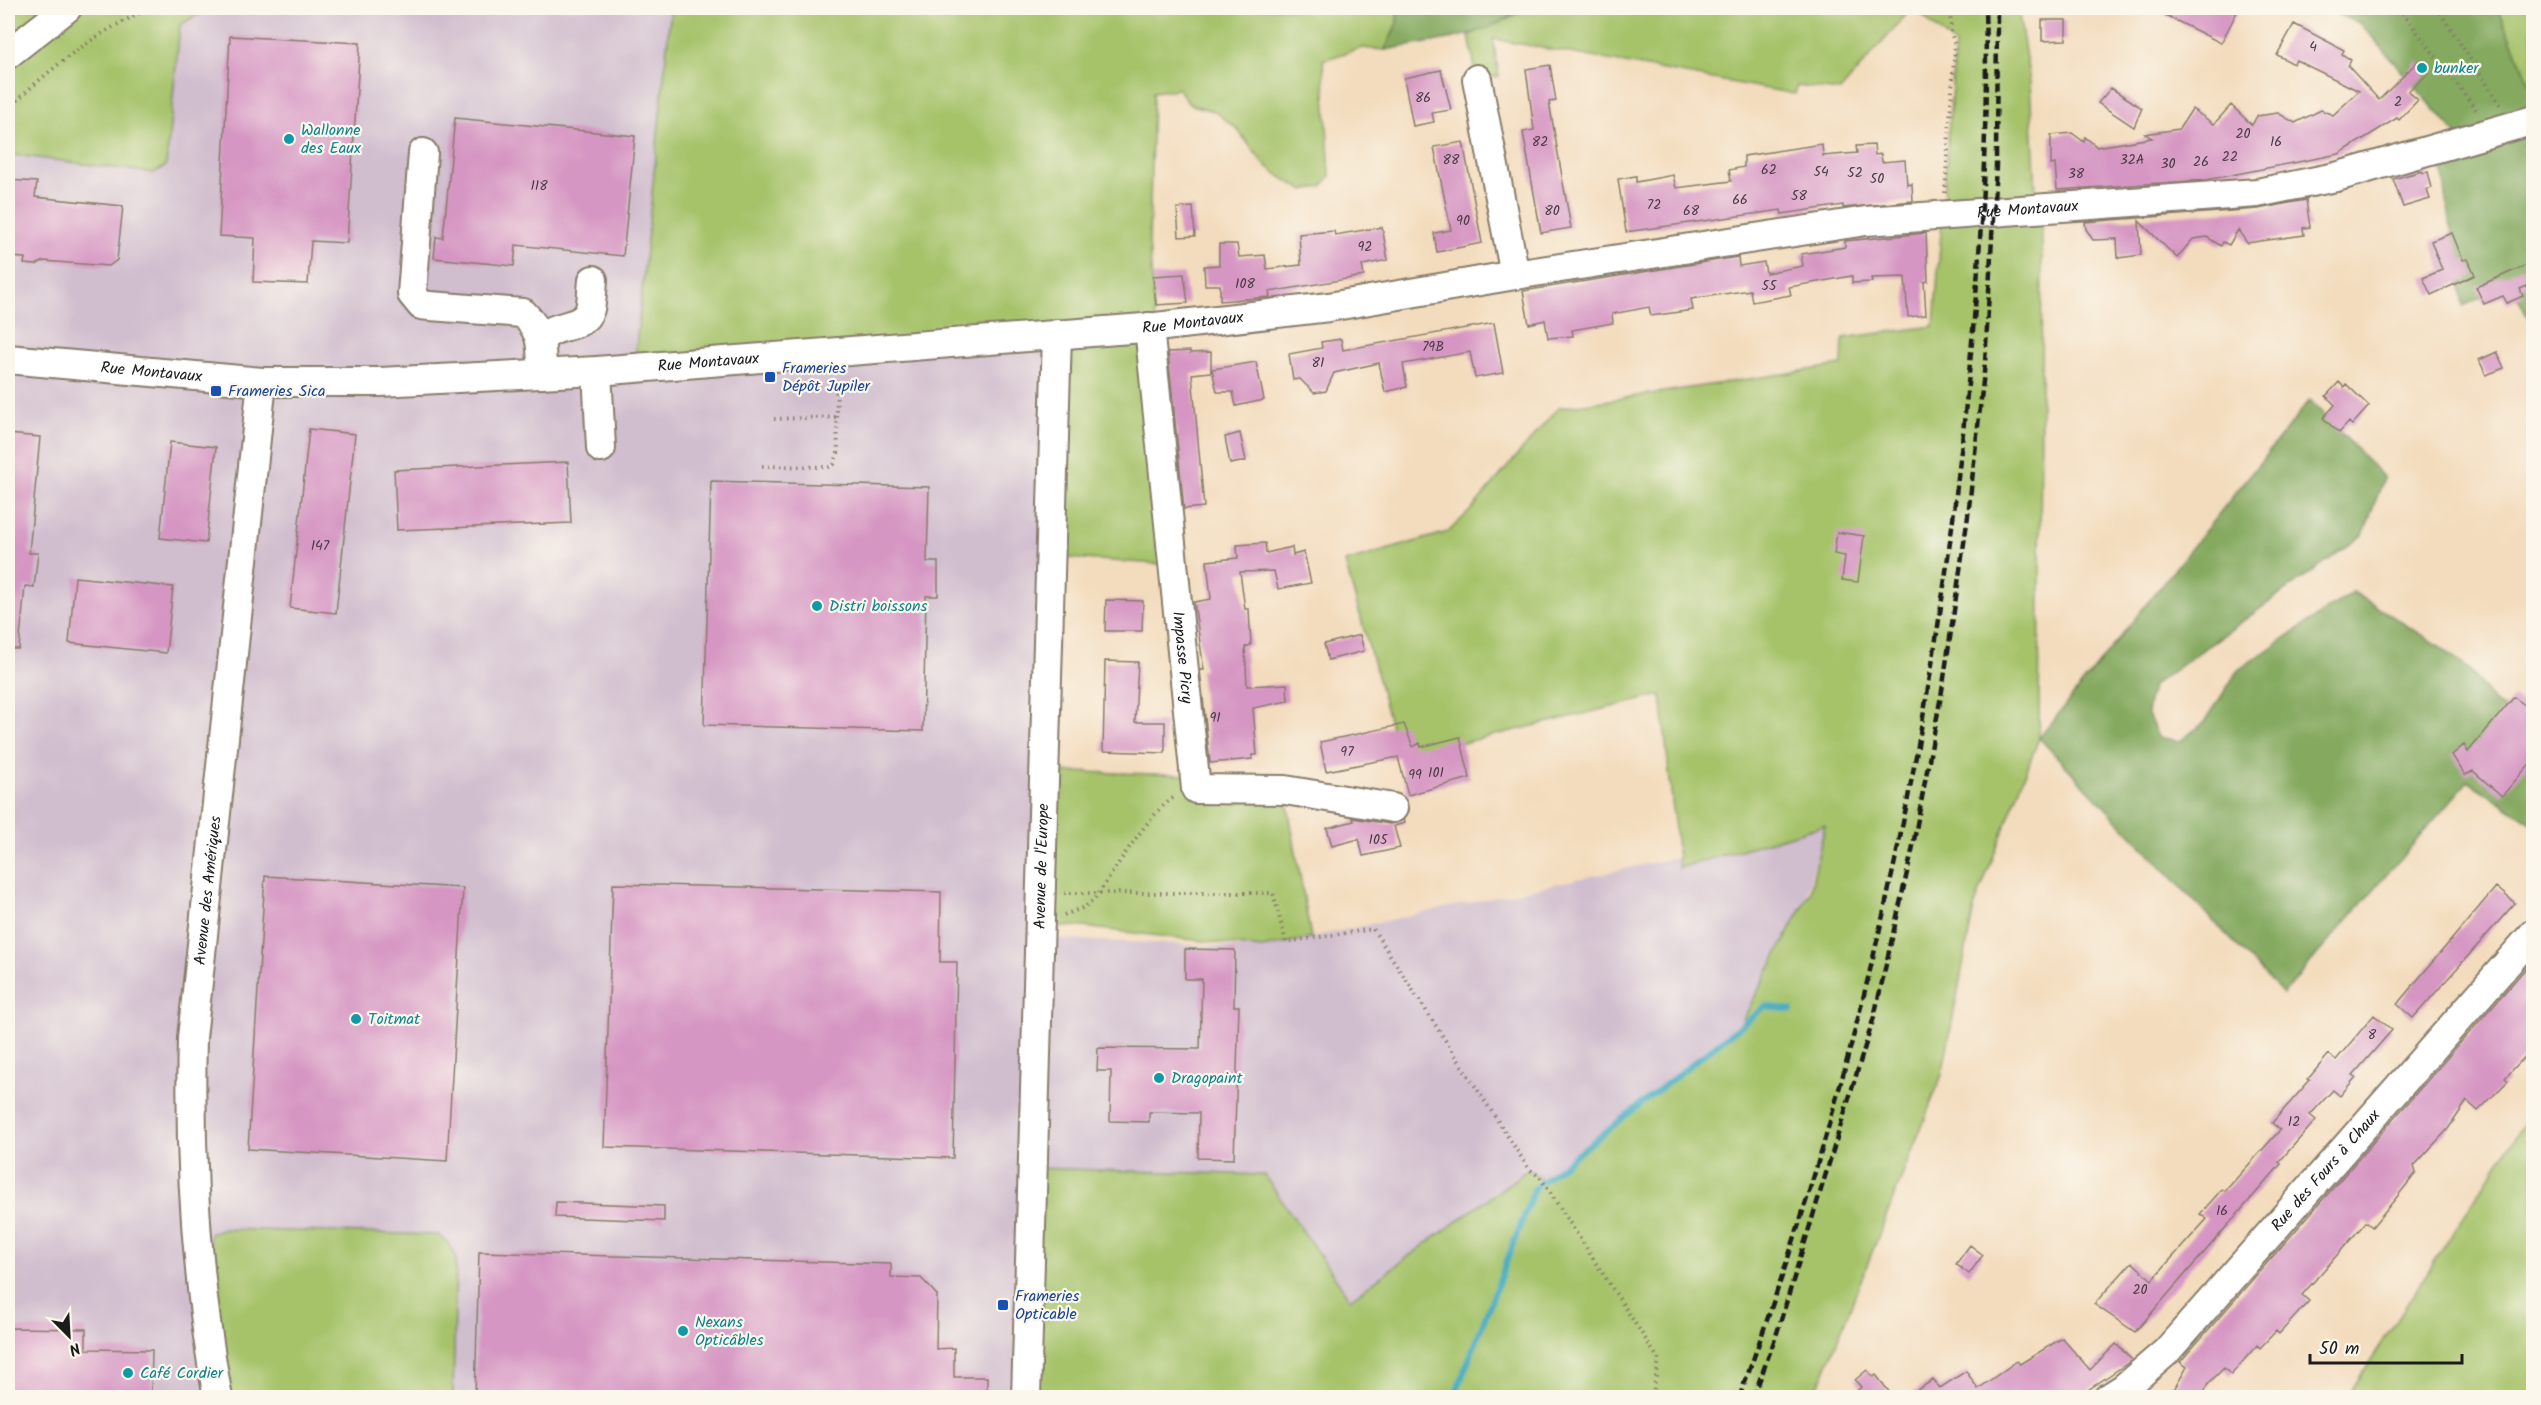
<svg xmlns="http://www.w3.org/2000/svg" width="2541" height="1405" font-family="Kalam,sans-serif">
<rect width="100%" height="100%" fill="#fbf7ec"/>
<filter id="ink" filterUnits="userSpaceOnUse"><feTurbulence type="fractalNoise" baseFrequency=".0167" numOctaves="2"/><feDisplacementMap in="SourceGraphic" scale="12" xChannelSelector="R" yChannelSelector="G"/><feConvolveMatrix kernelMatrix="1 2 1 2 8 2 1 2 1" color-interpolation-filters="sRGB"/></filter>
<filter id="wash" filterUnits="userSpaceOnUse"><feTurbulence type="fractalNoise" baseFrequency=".008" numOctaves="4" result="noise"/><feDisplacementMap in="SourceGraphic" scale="24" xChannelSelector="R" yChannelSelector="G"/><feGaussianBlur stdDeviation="1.35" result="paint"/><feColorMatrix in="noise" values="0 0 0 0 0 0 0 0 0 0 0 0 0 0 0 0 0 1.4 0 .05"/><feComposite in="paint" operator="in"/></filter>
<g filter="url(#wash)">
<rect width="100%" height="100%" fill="#f3dcbd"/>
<!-- industrial -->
<path fill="#d0bdce" d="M 74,8 L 1523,8 L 1510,18 L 1469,35 L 1187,60 L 1179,89 L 1153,92 L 1144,328 L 1057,334 L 1058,939 L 1262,948 L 1825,825 L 1673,1397 L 8,1398 L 8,99 Z"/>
<!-- green -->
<path fill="#a6c36b" stroke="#617044" stroke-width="1.5" d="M 8,8 L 223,8 L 195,16 L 180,25 L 166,166 L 154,173 L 8,154 Z
M 671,8 L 1398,8 L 1397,24 L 1385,50 L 1361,48 L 1323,60 L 1330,176 L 1322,187 L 1303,190 L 1282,178 L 1263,163 L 1237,129 L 1214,111 L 1189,104 L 1179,89 L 1153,92 L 1149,243 L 1174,565 L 1053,557 L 1057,334 L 634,368 Z
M 1523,8 L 1912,8 L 1840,91 L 1797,86 L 1795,94 L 1493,39 L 1499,76 L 1477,79 L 1469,35 L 1510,18 Z
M 1914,8 L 2018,8 L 2030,83 L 2037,210 L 2042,229 L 2039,738 L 1974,907 L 1942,1075 L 1824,1374 L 1812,1397 L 1026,1398 L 1034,1168 L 1264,1175 L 1350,1299 L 1529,1169 L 1543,1181 L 1739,1027 L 1810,892 L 1825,825 L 1679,868 L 1661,695 L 1400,758 L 1345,562 L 1448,532 L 1469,512 L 1558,408 L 1842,365 L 1843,338 L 1934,326 L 1955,45 Z
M 2497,8 L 2533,8 L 2533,92 Z
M 1077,772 L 1194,775 L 1285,790 L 1311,938 L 1262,948 L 1075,926 L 1041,929 L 1046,773 Z
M 2533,1109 L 2533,1397 L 2347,1397 Z
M 221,1229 L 439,1235 L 448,1243 L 456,1256 L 453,1397 L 218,1397 L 210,1234 Z"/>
<!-- forest -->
<path fill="#84a95f" stroke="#50623e" stroke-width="1.5" d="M 1398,8 L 1523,8 C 1484,39 1431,41 1385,50 L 1397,24 Z
M 2324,8 L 2497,8 L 2533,92 L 2533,328 L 2511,284 L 2463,306 L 2439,149 L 2462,141 L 2361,24 Z
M 2310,400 L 2384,478 L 2363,535 L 2152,686 L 2147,712 L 2158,737 L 2180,741 L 2205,722 L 2238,670 L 2353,592 L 2440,646 L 2470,670 L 2495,703 L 2533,722 L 2533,824 L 2468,781 L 2283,994 L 2039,738 Z"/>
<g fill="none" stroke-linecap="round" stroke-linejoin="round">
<!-- stream -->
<path stroke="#40aac0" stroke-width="6" d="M 1454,1398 L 1535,1187 L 1766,1006 L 1791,1010"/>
</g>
<g id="blocks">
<!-- building -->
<path fill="#d696c3" d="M 2151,8 L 2239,8 L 2221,43 Z
M 2042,20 L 2066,20 L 2066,40 L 2042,41 Z
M 2294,24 L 2344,50 L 2342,54 L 2351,60 L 2348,66 L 2379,100 L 2418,61 L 2429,73 L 2408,91 L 2418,100 L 2399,120 L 2397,118 L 2339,154 L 2206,180 L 2057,190 L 2055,164 L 2051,165 L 2051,135 L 2072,133 L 2084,142 L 2085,137 L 2097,147 L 2152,138 L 2145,134 L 2179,129 L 2192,109 L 2214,124 L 2231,105 L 2252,125 L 2257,116 L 2278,113 L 2295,123 L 2321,110 L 2333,115 L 2359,91 L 2296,60 L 2294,64 L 2277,55 Z
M 230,36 L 360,43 L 347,243 L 311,241 L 308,284 L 253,282 L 255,238 L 219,236 Z
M 1550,65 L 1556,101 L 1549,102 L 1571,228 L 1541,233 L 1523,132 L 1534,130 L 1526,69 Z
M 1441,70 L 1451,110 L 1432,113 L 1434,122 L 1413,126 L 1404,78 Z
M 2111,88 L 2142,108 L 2134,127 L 2098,103 Z
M 455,118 L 635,136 L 623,256 L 516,245 L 514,266 L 434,258 L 436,237 L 443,238 Z
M 1463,142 L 1482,243 L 1437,252 L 1434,233 L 1451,230 L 1434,147 Z
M 1822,144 L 1823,156 L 1857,153 L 1856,146 L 1874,145 L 1875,155 L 1881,154 L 1882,162 L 1905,160 L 1907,185 L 1912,184 L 1913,201 L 1843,208 L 1843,205 L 1782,214 L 1781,210 L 1626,232 L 1618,179 L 1636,176 L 1636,182 L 1673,175 L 1676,188 L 1731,181 L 1729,170 L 1744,167 L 1744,156 Z
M 2422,171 L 2423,173 L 2428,172 L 2432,188 L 2427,190 L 2430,199 L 2403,207 L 2393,179 Z
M 8,180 L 37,182 L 35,197 L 123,206 L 117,260 L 109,266 L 43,261 L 36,265 L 24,264 L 25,258 L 8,257 Z
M 2306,200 L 2310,227 L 2303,228 L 2304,235 L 2247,243 L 2238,230 L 2229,245 L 2223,242 L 2221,246 L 2207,237 L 2193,239 L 2177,258 L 2139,221 L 2141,255 L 2118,258 L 2117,239 L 2093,240 L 2086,229 L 2085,222 L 2258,209 Z
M 1193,207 L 1195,236 L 1179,237 L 1177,208 Z
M 1382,227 L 1388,260 L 1362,265 L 1364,276 L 1269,292 L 1270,297 L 1220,301 L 1220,285 L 1205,285 L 1204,266 L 1219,265 L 1219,244 L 1237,244 L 1239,257 L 1265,255 L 1267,269 L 1301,265 L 1299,234 L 1334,231 L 1335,235 Z
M 1926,233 L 1928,281 L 1924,282 L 1926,315 L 1908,317 L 1905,277 L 1871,278 L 1872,282 L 1852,283 L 1852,276 L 1789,287 L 1791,295 L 1752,302 L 1750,290 L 1691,299 L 1693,310 L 1651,316 L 1649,307 L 1612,314 L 1613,323 L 1572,330 L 1573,336 L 1548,338 L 1545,320 L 1529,324 L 1523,291 L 1738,257 L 1739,266 L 1764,262 L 1766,273 L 1803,266 L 1801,254 L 1845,247 L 1845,241 Z
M 2452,233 L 2463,260 L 2468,259 L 2475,275 L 2431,295 L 2423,278 L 2442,270 L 2431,241 Z
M 2534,262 L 2534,283 L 2520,289 L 2523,296 L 2507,303 L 2503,296 L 2484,304 L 2476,287 Z
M 1184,274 L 1188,303 L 1156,305 L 1153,276 Z
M 1494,323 L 1503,373 L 1475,378 L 1470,352 L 1403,364 L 1407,387 L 1385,392 L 1379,363 L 1334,373 L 1326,391 L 1314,393 L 1300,379 L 1293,380 L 1289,354 L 1322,348 L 1321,342 L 1341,339 L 1343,350 Z
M 1190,351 L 1190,353 L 1211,352 L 1211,372 L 1192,374 L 1204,507 L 1184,509 L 1168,352 Z
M 2497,352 L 2504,368 L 2486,375 L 2479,360 Z
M 1256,362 L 1264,400 L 1236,406 L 1233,392 L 1217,392 L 1212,369 Z
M 2339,382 L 2344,387 L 2346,384 L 2369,406 L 2352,425 L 2349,422 L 2339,433 L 2323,418 L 2335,405 L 2326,396 Z
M 309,429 L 355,434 L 336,613 L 290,608 Z
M 1240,433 L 1246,461 L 1230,464 L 1225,437 Z
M 8,434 L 40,437 L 29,553 L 38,553 L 34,587 L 25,586 L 19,649 L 8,649 Z
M 170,442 L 216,447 L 206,543 L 160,538 Z
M 568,462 L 571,523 L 397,530 L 394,470 Z
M 711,481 L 929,487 L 927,562 L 938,562 L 938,596 L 926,596 L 923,731 L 704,725 Z
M 1837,532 L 1864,536 L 1858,582 L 1842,580 L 1845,556 L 1834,554 Z
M 1265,543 L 1266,553 L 1292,547 L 1293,555 L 1304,552 L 1311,583 L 1278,589 L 1274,571 L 1240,572 L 1245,609 L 1249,609 L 1251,645 L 1245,647 L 1247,686 L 1287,684 L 1288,701 L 1253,708 L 1257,755 L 1252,755 L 1252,759 L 1210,763 L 1200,670 L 1204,670 L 1194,602 L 1211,599 L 1207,561 L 1238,558 L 1237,545 Z
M 75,577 L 173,587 L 166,653 L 69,643 Z
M 1106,600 L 1143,601 L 1142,631 L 1105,631 Z
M 1360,635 L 1364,651 L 1328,660 L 1324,644 Z
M 1105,661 L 1138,662 L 1135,722 L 1165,722 L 1165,753 L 1103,751 Z
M 2514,697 L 2534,712 L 2534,759 L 2502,796 L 2473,771 L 2465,775 L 2452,755 L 2464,745 L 2468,752 Z
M 1404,724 L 1413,747 L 1420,743 L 1421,747 L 1460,737 L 1470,778 L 1408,795 L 1398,757 L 1326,771 L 1320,742 Z
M 1353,818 L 1390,824 L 1404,820 L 1405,823 L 1394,826 L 1400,848 L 1363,856 L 1359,839 L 1332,846 L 1327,828 L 1354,821 Z
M 265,876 L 463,888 L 447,1161 L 248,1149 Z
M 613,884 L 941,892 L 940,962 L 957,962 L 953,1158 L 604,1147 Z
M 2496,887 L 2515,903 L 2413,1018 L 2397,1004 Z
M 1185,949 L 1235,950 L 1234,1006 L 1239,1006 L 1234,1159 L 1198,1158 L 1199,1113 L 1149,1112 L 1149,1122 L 1110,1121 L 1111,1071 L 1097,1071 L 1098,1048 L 1200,1049 L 1202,979 L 1185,979 Z
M 2534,959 L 2534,1047 L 2505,1078 L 2508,1081 L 2478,1111 L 2467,1101 L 2448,1129 L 2414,1166 L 2416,1173 L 2396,1198 L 2372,1227 L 2366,1222 L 2302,1295 L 2309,1301 L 2279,1334 L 2276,1331 L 2260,1348 L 2257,1345 L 2231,1375 L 2224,1368 L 2209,1383 L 2201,1398 L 2169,1398 L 2187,1367 L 2180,1362 Z
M 2374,1015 L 2392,1030 L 2353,1075 L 2356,1077 L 2340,1096 L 2333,1090 L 2310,1115 L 2316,1120 L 2279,1162 L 2281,1164 L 2135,1332 L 2094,1304 L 2132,1262 L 2152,1280 L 2207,1219 L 2200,1214 L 2222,1189 L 2225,1191 L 2280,1130 L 2272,1123 L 2310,1080 L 2308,1079 L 2329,1054 L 2336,1060 Z
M 556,1202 L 664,1206 L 664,1221 L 555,1217 Z
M 1970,1245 L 1983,1255 L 1969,1274 L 1956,1264 Z
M 479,1252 L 891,1264 L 891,1277 L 921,1278 L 937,1295 L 936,1349 L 954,1348 L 954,1377 L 987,1377 L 987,1398 L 475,1398 Z
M 8,1328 L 86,1329 L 86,1349 L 152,1350 L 151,1398 L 8,1398 Z
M 2062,1338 L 2090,1370 L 2116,1344 L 2132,1360 L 2088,1390 L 2092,1398 L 1904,1398 L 1933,1380 L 1940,1388 L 1966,1371 L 1978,1389 L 2017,1361 L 2020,1364 Z
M 1867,1370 L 1873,1377 L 1876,1375 L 1894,1398 L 1850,1398 L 1861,1387 L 1855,1380 Z"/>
</g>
</g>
<g filter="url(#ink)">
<use href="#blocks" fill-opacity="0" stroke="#887c6c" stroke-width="1.5"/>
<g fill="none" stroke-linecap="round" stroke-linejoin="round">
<!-- minor casing -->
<g stroke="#887c6c" stroke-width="32">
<g id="minor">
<path d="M 8,54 L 67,8"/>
<path d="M 1477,79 L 1515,275"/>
<path d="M 423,153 L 412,294 L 421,305 L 430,306 L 523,313 C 544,334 541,346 542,374"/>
<path id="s1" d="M 1149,327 L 1196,789 L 1285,790 L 1393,808"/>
<path d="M 541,341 C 550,322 583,331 590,309 C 592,300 592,290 593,280"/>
<path id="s2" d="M 8,359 L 262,382 L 380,382 L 597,371 L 1156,327 L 1329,307 L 1515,275 L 1866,221 L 2257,193 L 2336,177 L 2534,120"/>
<path d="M 597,371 L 601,448"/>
<path id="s3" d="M 218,1398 C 196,1279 189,1158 192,1038 L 262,382"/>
<path id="s4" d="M 1026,1398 L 1057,334"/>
<path id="s5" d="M 2108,1398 L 2124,1388 L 2166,1352 L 2534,933"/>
</g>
</g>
<!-- path -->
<path stroke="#887c6c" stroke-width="4" stroke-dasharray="1.5 4.5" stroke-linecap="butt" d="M 2399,8 L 2478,112
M 2437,8 L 2501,106
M 8,109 C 50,68 97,31 151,8
M 2526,145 L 2534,157
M 1945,193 L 1955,45 L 1951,32 L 1950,8
M 774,419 L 837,417
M 762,466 L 829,467 L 834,464 L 838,453 L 836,376
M 1064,893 L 1273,893 L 1286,942 L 1373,929 L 1529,1169 L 1540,1177 L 1659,1360 L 1652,1398
M 1064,915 L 1085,907 L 1095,899 C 1112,874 1151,809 1175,797"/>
<!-- minor -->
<use href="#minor" stroke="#fff" stroke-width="28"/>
<!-- rail -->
<path stroke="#1c1c1c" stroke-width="4.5" stroke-dasharray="9 4.5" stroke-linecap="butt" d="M 1739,1398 C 1857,1081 1931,750 1965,413 C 1979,279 1989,142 1985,8
M 1753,1398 L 1776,1336 L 1874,1017 L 1912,851 L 1943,685 L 1968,516 L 1985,363 L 1996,165 L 1997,8"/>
</g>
</g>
<!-- markers -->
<g fill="#0f9aa8" stroke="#fbf7ec" stroke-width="2">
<circle cx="2422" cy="68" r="6"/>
<circle cx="289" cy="139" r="6"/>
<circle cx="817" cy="606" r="6"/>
<circle cx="356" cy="1019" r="6"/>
<circle cx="1159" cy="1078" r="6"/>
<circle cx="683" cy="1331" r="6"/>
<circle cx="128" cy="1373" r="6"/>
</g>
<g fill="#1a4fb4" stroke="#fbf7ec" stroke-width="2">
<rect x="764" y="371" width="12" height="12" rx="3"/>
<rect x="210" y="385" width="12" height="12" rx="3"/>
<rect x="997" y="1299" width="12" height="12" rx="3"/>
</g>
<g text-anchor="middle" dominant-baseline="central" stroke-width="4.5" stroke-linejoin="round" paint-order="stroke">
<!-- number labels -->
<g font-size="14" fill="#4a3a46">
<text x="2313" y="47">4</text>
<text x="1423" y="98">86</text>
<text x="2398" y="102">2</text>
<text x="2243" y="134">20</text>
<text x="1540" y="142">82</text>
<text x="2276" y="142">16</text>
<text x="2230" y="157">22</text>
<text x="1451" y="160">88</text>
<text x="2132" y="160">32A</text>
<text x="2201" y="162">26</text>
<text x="2168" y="164">30</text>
<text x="1769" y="170">62</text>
<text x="1821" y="172">54</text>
<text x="1855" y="173">52</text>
<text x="2076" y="174">38</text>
<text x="1877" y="179">50</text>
<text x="539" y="186">118</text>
<text x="1799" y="196">58</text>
<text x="1740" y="200">66</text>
<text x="1654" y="205">72</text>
<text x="1552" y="211">80</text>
<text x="1691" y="211">68</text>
<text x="1463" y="221">90</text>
<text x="1365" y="247">92</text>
<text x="1245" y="284">108</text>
<text x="1769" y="286">55</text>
<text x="1433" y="347">79B</text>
<text x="1318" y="363">81</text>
<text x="320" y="546">147</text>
<text x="1215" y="718">91</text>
<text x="1347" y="752">97</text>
<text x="1436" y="773">101</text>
<text x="1415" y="775">99</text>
<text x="1378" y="840">105</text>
<text x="2372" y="1035">8</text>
<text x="2294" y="1122">12</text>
<text x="2222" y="1211">16</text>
<text x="2140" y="1290">20</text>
</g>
<!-- culture labels -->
<g font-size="16" fill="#0d838f" stroke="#fbf7ec" text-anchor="start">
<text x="2434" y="68">bunker</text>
<text x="301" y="130">Wallonne<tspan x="301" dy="18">des Eaux</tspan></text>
<text x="829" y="606">Distri boissons</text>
<text x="368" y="1019">Toitmat</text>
<text x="1171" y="1078">Dragopaint</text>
<text x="695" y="1322">Nexans<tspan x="695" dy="18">Opticâbles</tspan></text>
<text x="140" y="1373">Café Cordier</text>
</g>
<!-- street labels -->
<g font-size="16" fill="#1c1c1c" stroke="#fbf7ec">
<text stroke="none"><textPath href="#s2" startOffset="2031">Rue Montavaux</textPath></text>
<text stroke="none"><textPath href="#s2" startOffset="1188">Rue Montavaux</textPath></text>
<text stroke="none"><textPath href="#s2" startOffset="702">Rue Montavaux</textPath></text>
<text stroke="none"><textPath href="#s2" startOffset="144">Rue Montavaux</textPath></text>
<text stroke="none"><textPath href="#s1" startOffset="332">Impasse Picry</textPath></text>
<text stroke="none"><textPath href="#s4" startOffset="532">Avenue de l'Europe</textPath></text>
<text stroke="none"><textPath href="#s3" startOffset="510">Avenue des Amériques</textPath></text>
<text stroke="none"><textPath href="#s5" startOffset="316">Rue des Fours à Chaux</textPath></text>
</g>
<!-- transit labels -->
<g font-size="16" fill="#164399" stroke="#fbf7ec" text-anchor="start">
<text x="782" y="368">Frameries<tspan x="782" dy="18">Dépôt Jupiler</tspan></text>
<text x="228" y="391">Frameries Sica</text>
<text x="1015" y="1296">Frameries<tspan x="1015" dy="18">Opticable</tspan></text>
</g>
</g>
<!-- margin -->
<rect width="2541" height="1405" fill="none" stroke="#fbf7ec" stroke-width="30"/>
<!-- north arrow -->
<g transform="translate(69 1336) rotate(156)" stroke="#fbf7ec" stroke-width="4.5" paint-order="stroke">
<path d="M0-4.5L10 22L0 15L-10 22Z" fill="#1c1c1c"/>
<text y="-9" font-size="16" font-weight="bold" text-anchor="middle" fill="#1c1c1c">N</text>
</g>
<!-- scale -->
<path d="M2310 1354v9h152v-9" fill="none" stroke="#1c1c1c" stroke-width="3"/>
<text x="2319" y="1354" font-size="18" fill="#1c1c1c" stroke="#fbf7ec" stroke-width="4.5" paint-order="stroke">50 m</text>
</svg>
